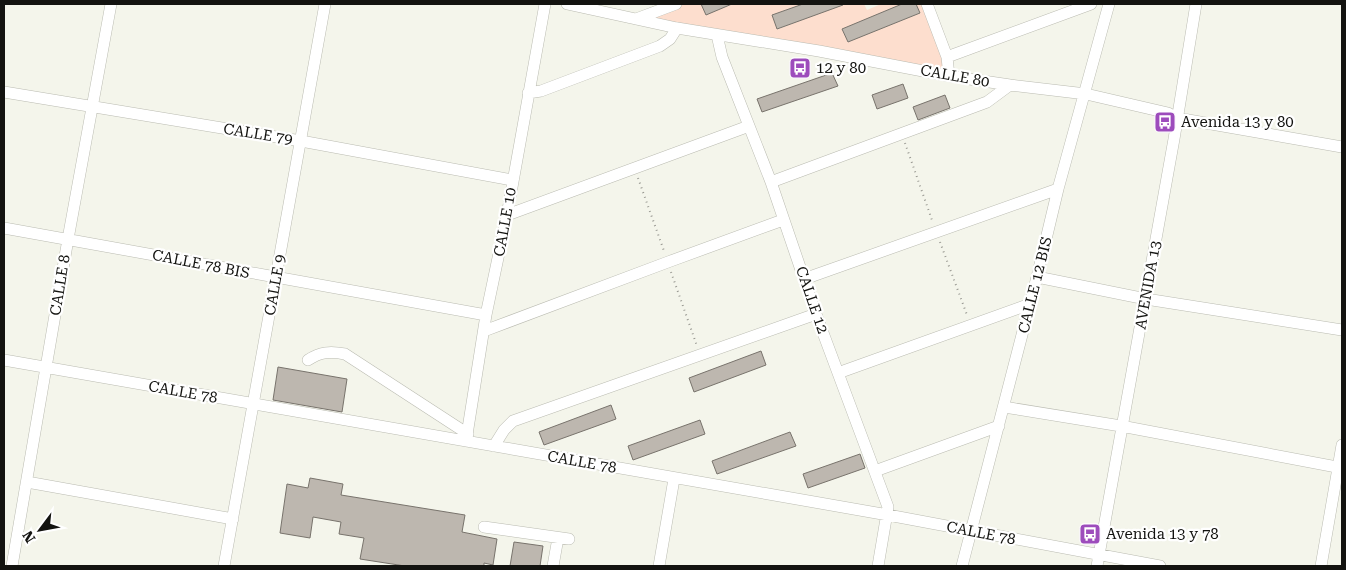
<svg xmlns="http://www.w3.org/2000/svg" width="1346" height="570" font-family="'Roboto Serif',serif">
<rect width="100%" height="100%" fill="#f4f5eb"/>
<!-- green -->
<path fill="#fddece" d="M 676,4 L 701,4 L 706,14 L 734,4 L 803,4 L 772,15 L 778,29 L 836,7 L 835,4 L 864,4 L 867,10 L 881,4 L 902,4 L 843,29 L 848,42 L 920,13 L 916,4 L 927,4 L 949,76 L 636,19 Z"/>
<!-- building -->
<path fill="#bdb7af" stroke="#78736c" d="M 701,4 L 732,4 L 706,15 Z
M 803,4 L 843,4 L 843,5 L 777,29 L 772,15 Z
M 902,4 L 916,4 L 920,13 L 848,42 L 842,29 Z
M 832,73 L 838,86 L 762,112 L 757,99 Z
M 903,84 L 908,98 L 877,109 L 872,95 Z
M 945,95 L 950,108 L 918,120 L 913,107 Z
M 761,351 L 766,365 L 694,392 L 689,378 Z
M 278,367 L 347,379 L 342,412 L 273,400 Z
M 611,405 L 616,419 L 544,445 L 539,432 Z
M 700,420 L 705,434 L 633,460 L 628,446 Z
M 790,432 L 796,446 L 717,474 L 712,461 Z
M 860,454 L 865,468 L 808,488 L 803,474 Z
M 310,478 L 343,484 L 341,495 L 465,515 L 462,532 L 497,539 L 493,565 L 484,563 L 484,566 L 405,566 L 360,559 L 364,538 L 339,534 L 341,522 L 313,517 L 310,538 L 280,533 L 287,484 L 308,488 Z
M 514,542 L 543,546 L 540,566 L 510,566 Z"/>
<g fill="none" stroke-linecap="round" stroke-linejoin="round">
<!-- minor casing -->
<g stroke="#babbb1" stroke-width="12">
<path id="minor" d="M 567,4 L 677,28 L 819,51 L 949,76 L 1010,85 L 1086,94 L 1168,113 L 1177,118 L 1342,147
M 927,4 L 947,57 L 949,76
M 636,19 L 676,4
M 717,35 L 722,57 L 771,182 L 816,314 L 888,507 L 878,566
M 947,57 L 1091,4
M 4,92 L 301,141 L 512,180
M 528,93 L 541,91 L 660,46 L 670,39 L 677,28
M 771,182 L 987,102 L 1010,85
M 507,215 L 749,126
M 4,228 L 486,315
M 1037,277 L 1146,299 L 1342,330
M 804,279 L 1058,189
M 484,331 L 668,262 L 783,220
M 4,360 L 888,515 L 1160,566
M 308,360 C 320,352 330,351 345,354 L 468,434
M 838,373 L 1030,304
M 1004,407 L 1121,426 L 1342,468
M 466,441 L 486,315 L 507,215 L 545,4
M 494,446 L 504,430 L 513,421 L 816,314
M 875,471 L 999,426
M 27,482 L 233,519
M 484,527 L 569,539
M 12,566 L 68,239 L 111,4
M 224,566 L 325,4
M 553,566 L 558,538
M 659,566 L 674,479
M 962,566 L 1037,277 L 1058,189 L 1109,4
M 1097,566 L 1174,139 L 1196,4
M 1321,566 L 1342,445"/>
</g>
<!-- path -->
<path stroke="#9a9a93" stroke-width="2" stroke-dasharray="1 4" stroke-linecap="butt" d="M 905,143 L 933,223
M 638,178 L 664,251
M 940,242 L 967,315
M 671,272 L 697,346"/>
<!-- minor -->
<use href="#minor" stroke="#fff" stroke-width="11"/>
</g>
<!-- icons -->
<defs>
<g id="bus-square" transform="scale(1.125)"><rect x="-9" y="-9" width="18" height="18" rx="4" fill="#9d4cbc" stroke="#fff"/><path d="M-5-6H5V4H4V6H2V4H-2V6H-4V4H-5ZM-3.5-4V0h7V-4ZM-3.5 1.2v1.5H-2V1.2ZM2 1.2v1.5H3.5V1.2Z" fill="#fff"/></g>
</defs>
<g fill-rule="evenodd">
<use href="#bus-square" x="800" y="68"/>
<use href="#bus-square" x="1165" y="122"/>
<use href="#bus-square" x="1090" y="534"/>
</g>
<g text-anchor="middle" dominant-baseline="central" stroke-width="4.5" stroke-linejoin="round" paint-order="stroke">
<!-- poi labels -->
<g font-size="15" fill="#131310" stroke="#fff" text-anchor="start">
<text x="816" y="68">12 y 80</text>
<text x="1181" y="122">Avenida 13 y 80</text>
<text x="1106" y="534">Avenida 13 y 78</text>
</g>
<!-- street labels -->
<g font-size="15" fill="#131310" stroke="#fff">
<text transform="translate(955 76) rotate(10)">CALLE 80</text>
<text transform="translate(258 134) rotate(9)">CALLE 79</text>
<text transform="translate(505 222) rotate(-80)">CALLE 10</text>
<text transform="translate(201 264) rotate(11)">CALLE 78 BIS</text>
<text transform="translate(60 285) rotate(-81)">CALLE 8</text>
<text transform="translate(275 285) rotate(-80)">CALLE 9</text>
<text transform="translate(1035 285) rotate(-76)">CALLE 12 BIS</text>
<text transform="translate(1148 285) rotate(-80)">AVENIDA 13</text>
<text transform="translate(812 300) rotate(71)">CALLE 12</text>
<text transform="translate(183 392) rotate(10)">CALLE 78</text>
<text transform="translate(582 462) rotate(10)">CALLE 78</text>
<text transform="translate(981 533) rotate(11)">CALLE 78</text>
</g>
</g>
<!-- border -->
<rect width="1346" height="570" fill="none" stroke="#131310" stroke-width="10"/>
<!-- north arrow -->
<g transform="translate(40 530) rotate(238)" stroke="#ffffff" stroke-width="4" paint-order="stroke">
<path d="M0-4L9 19L0 12L-9 19Z" fill="#131310"/>
<text y="-8" font-size="14" font-weight="bold" text-anchor="middle" fill="#131310">N</text>
</g>
</svg>
